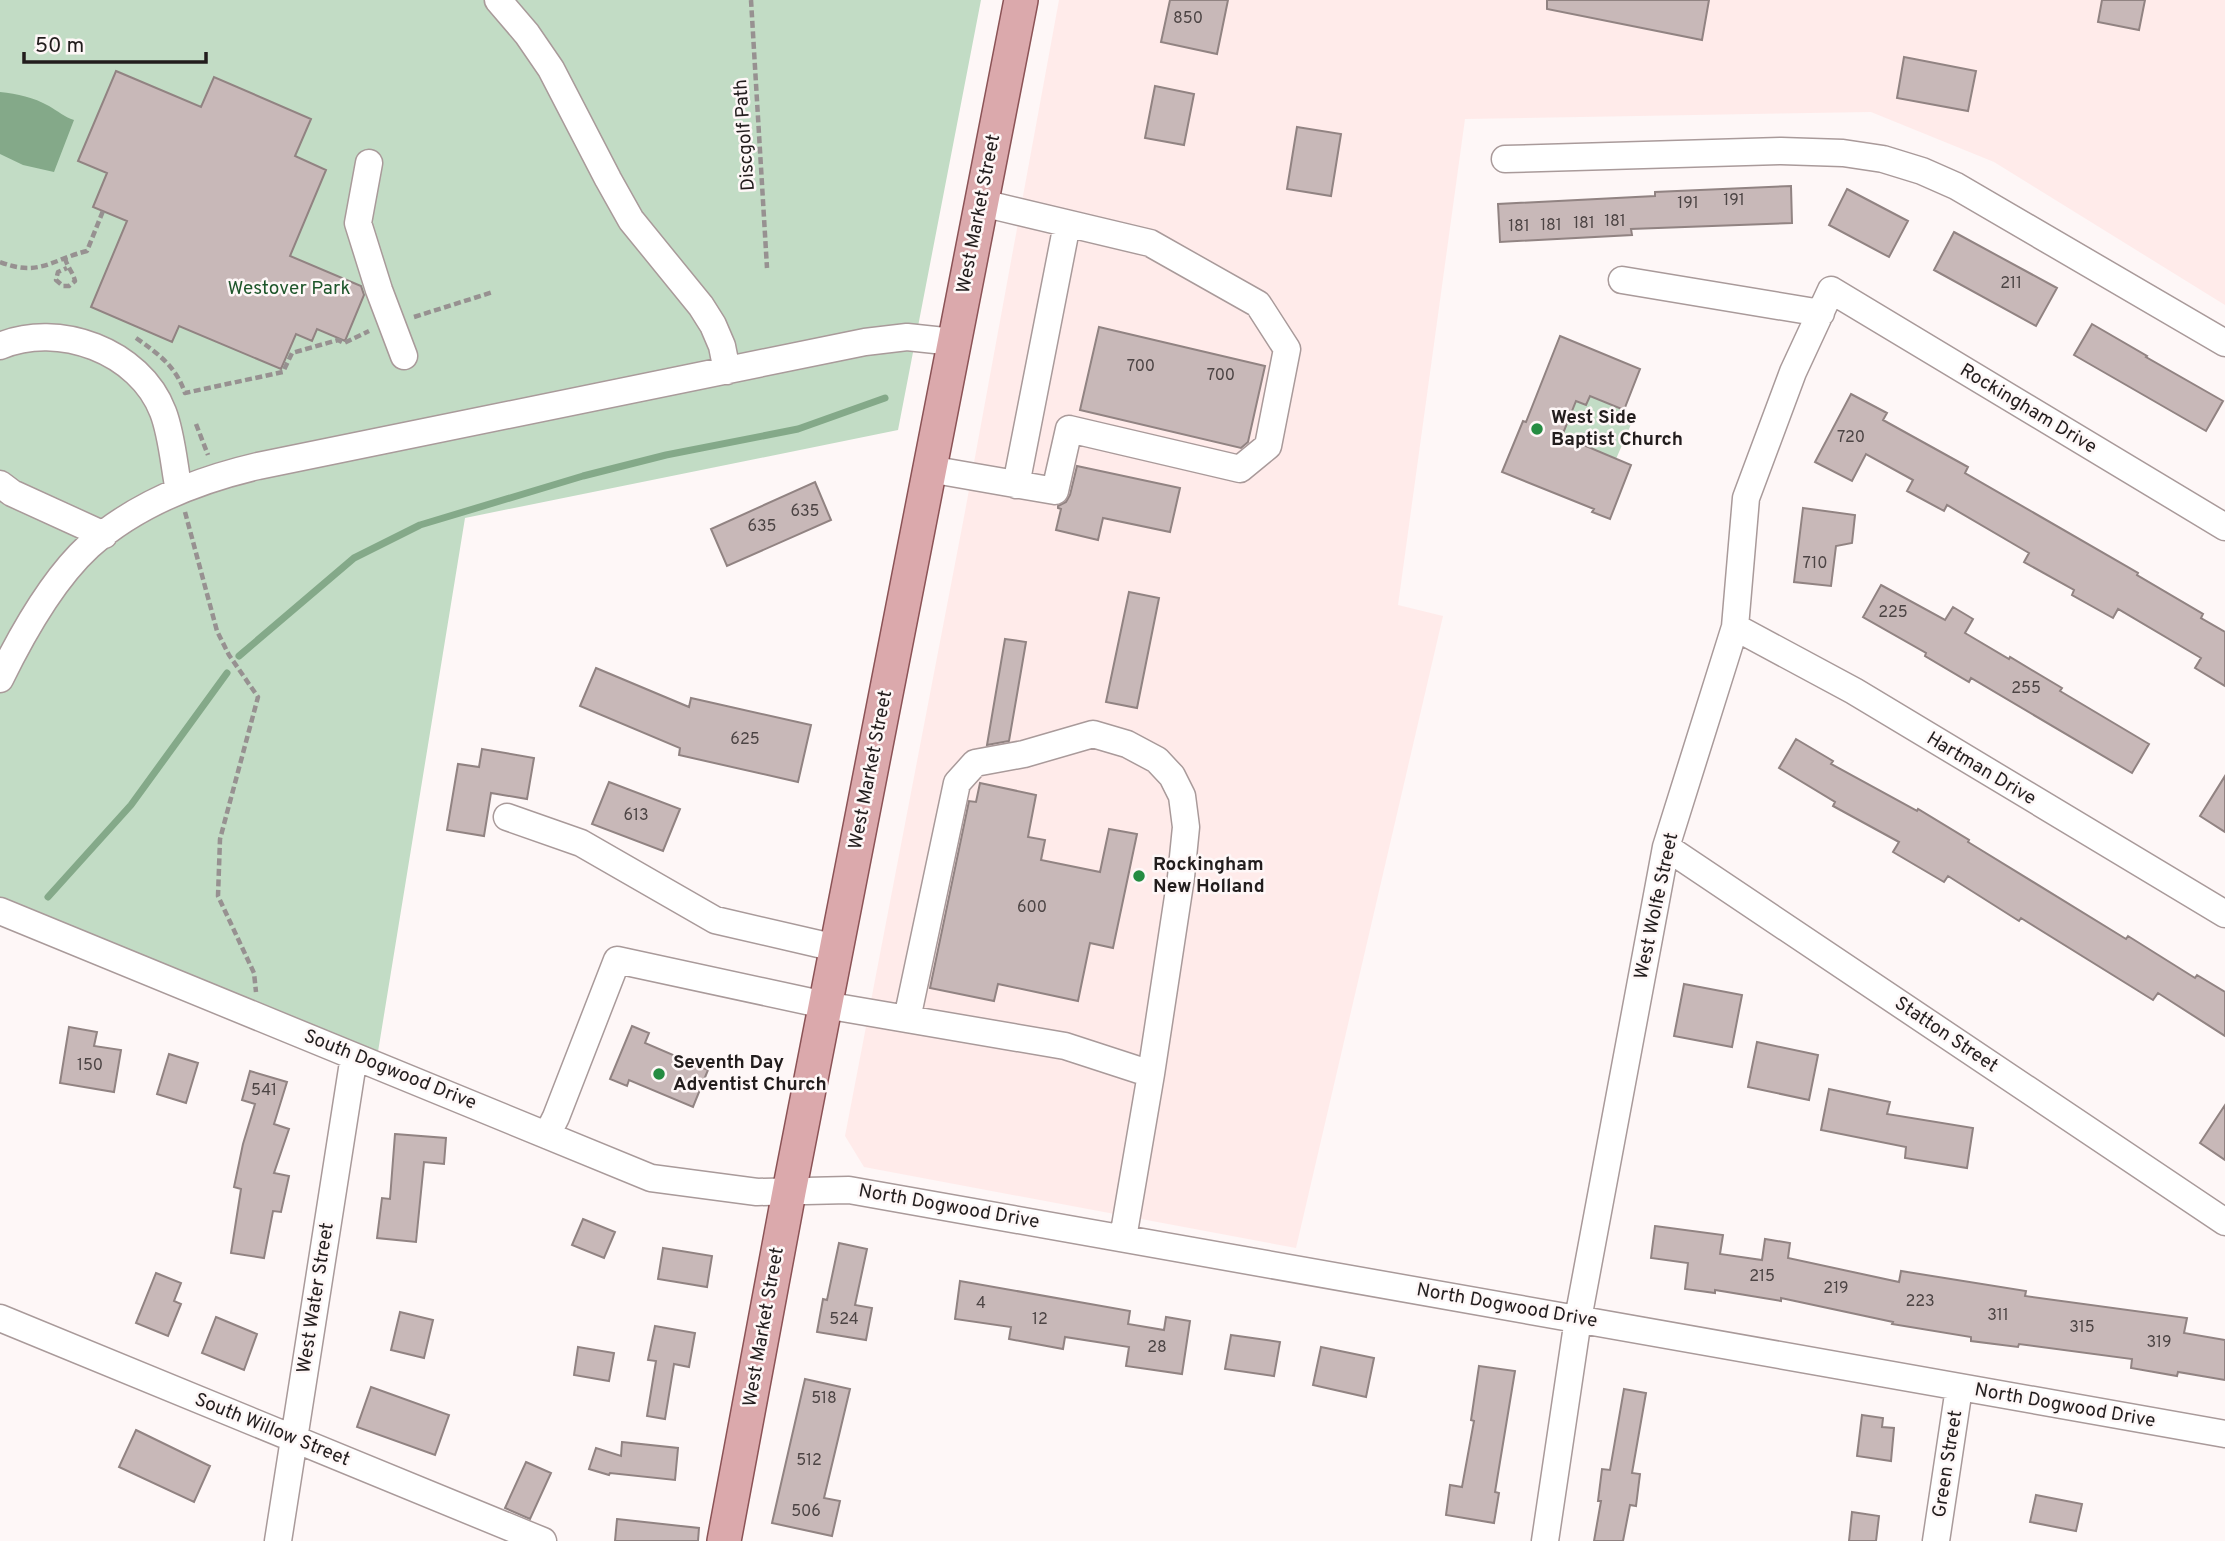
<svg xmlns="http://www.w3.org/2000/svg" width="2225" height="1541" font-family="Overpass,sans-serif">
<rect width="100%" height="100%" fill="#fef7f7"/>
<!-- built -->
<path fill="#ffebea" d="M 1059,0 L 2225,0 L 2225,305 L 1994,162 L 1871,112 L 1465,119 L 1398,605 L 1443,616 L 1296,1248 L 864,1167 L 845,1136 L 964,517 Z"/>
<!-- green -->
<path fill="#c2dcc5" d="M 0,0 L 981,0 L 898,430 L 465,518 L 376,1064 L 0,900 Z
M 1590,396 L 1635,415 L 1616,459 L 1554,433 L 1568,422 L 1576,401 L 1586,405 Z"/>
<!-- water -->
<path fill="#84a989" d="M 0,92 C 18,94 33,97 49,106 C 58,111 64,117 74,120 L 54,172 L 23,165 L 0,154 Z"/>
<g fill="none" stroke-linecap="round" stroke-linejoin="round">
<!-- stream -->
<path stroke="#84a989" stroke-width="7" d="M 239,656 L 354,558 L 420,525 L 583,476 L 666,455 L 798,429 L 885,398
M 48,897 L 131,805 L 227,673"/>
</g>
<!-- building -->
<path fill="#c8b8b8" stroke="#918382" stroke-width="2" d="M 1170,0 L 1228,0 L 1217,54 L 1161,42 Z
M 1547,0 L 1709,0 L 1702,40 L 1547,9 Z
M 2102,0 L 2145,0 L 2139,30 L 2098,22 Z
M 1904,57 L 1976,71 L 1968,111 L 1897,98 Z
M 116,71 L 201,107 L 214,77 L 311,119 L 295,156 L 326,170 L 290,256 L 361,286 L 364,295 L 345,341 L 317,329 L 312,341 L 296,334 L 281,369 L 179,326 L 172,342 L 91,307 L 127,221 L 93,207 L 107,173 L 78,161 Z
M 1155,86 L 1194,94 L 1184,145 L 1145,138 Z
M 1297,127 L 1341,134 L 1331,196 L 1287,189 Z
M 1791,186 L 1792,223 L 1631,229 L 1632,235 L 1500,242 L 1498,204 L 1655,196 L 1655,192 Z
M 1847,189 L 1908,221 L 1889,257 L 1829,225 Z
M 1954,232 L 2057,288 L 2036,326 L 1934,270 Z
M 2092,324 L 2147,356 L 2146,357 L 2223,401 L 2206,431 L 2074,355 Z
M 1099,327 L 1265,366 L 1248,442 L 1241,448 L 1080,410 Z
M 1560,336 L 1640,369 L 1624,410 L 1590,396 L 1586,405 L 1576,401 L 1562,436 L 1631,465 L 1610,519 L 1592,512 L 1594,509 L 1502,472 L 1523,421 L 1526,422 Z
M 1851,394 L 1887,413 L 1883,420 L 1968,467 L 1965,473 L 2138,573 L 2137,575 L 2203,614 L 2201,618 L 2225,632 L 2225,686 L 2195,668 L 2201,658 L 2118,609 L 2113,618 L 2072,595 L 2074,590 L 2024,562 L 2029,553 L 1947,505 L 1944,511 L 1907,491 L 1913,480 L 1866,454 L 1852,481 L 1815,462 Z
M 1077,466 L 1180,488 L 1170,532 L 1103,518 L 1098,540 L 1056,530 L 1061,509 L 1058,508 L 1058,506 L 1066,502 L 1070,495 Z
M 815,482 L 831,520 L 727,566 L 711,529 Z
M 1803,508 L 1855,515 L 1852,543 L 1836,546 L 1831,586 L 1794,582 Z
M 1881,585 L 1945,620 L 1953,607 L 1973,619 L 1965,633 L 2009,659 L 2010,657 L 2062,688 L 2060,691 L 2149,744 L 2132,773 L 1971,678 L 1969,682 L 1925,656 L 1926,653 L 1863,617 Z
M 1129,592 L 1159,598 L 1137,708 L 1106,702 Z
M 1005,639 L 1026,642 L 1009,741 L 987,745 Z
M 596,668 L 689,707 L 691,698 L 811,725 L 798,782 L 679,755 L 680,748 L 580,706 Z
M 1796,739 L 1833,761 L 1831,764 L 1917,811 L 1918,809 L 1969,840 L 1968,842 L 2126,939 L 2128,936 L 2195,978 L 2197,975 L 2225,992 L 2225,1036 L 2158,993 L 2153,1000 L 2021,918 L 2019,921 L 1948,876 L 1944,882 L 1893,852 L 1899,842 L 1833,806 L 1835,802 L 1779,768 Z
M 482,749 L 534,758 L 527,799 L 491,793 L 484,836 L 447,830 L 458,764 L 479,767 Z
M 2225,776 L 2225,832 L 2200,816 Z
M 609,782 L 680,809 L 663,851 L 592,824 Z
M 980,783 L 1036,795 L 1028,837 L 1045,840 L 1041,860 L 1100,872 L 1109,829 L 1137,834 L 1113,948 L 1090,943 L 1078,1001 L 998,984 L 994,1001 L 930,988 L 969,801 L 976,802 Z
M 1684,984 L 1742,995 L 1732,1047 L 1674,1036 Z
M 632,1026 L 649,1033 L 645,1043 L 708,1070 L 693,1107 L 629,1080 L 627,1086 L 610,1079 Z
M 69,1027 L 97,1032 L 94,1046 L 121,1050 L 114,1092 L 60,1083 Z
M 1757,1042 L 1818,1055 L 1809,1100 L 1748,1087 Z
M 169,1054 L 198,1063 L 186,1103 L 157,1094 Z
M 250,1071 L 287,1082 L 274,1124 L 289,1129 L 274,1173 L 289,1176 L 281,1212 L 273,1211 L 264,1258 L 231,1253 L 241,1189 L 234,1187 L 243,1144 L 255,1104 L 242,1100 Z
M 1829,1089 L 1890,1102 L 1887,1114 L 1973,1128 L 1967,1168 L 1905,1158 L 1906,1147 L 1821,1130 Z
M 2225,1105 L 2225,1160 L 2200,1143 Z
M 395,1134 L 446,1138 L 444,1164 L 424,1162 L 416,1242 L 377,1238 L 382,1198 L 390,1199 Z
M 583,1219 L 615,1232 L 604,1258 L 572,1245 Z
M 1655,1226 L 1723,1235 L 1720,1254 L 1762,1260 L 1765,1239 L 1790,1243 L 1788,1258 L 1899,1282 L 1901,1271 L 2026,1291 L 2025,1296 L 2187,1318 L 2184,1333 L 2225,1340 L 2225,1380 L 2178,1372 L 2177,1376 L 2131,1368 L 2132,1359 L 2019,1344 L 2018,1347 L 1971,1341 L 1971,1337 L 1892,1324 L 1893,1322 L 1781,1298 L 1781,1301 L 1715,1290 L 1715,1293 L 1685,1289 L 1688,1263 L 1651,1258 Z
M 839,1243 L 867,1249 L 855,1305 L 872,1308 L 866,1340 L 817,1332 L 823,1299 L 827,1300 Z
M 663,1248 L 712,1256 L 707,1287 L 658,1279 Z
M 156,1273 L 181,1283 L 174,1301 L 181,1304 L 168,1336 L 136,1323 Z
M 960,1281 L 1130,1311 L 1128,1324 L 1164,1330 L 1166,1317 L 1190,1321 L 1182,1374 L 1126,1366 L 1129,1347 L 1065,1337 L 1063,1349 L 1009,1339 L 1011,1327 L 955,1319 Z
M 400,1312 L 433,1320 L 424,1358 L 391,1350 Z
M 216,1317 L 257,1334 L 244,1370 L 202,1353 Z
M 655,1326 L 695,1333 L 689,1367 L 674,1364 L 665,1419 L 647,1416 L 656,1361 L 648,1360 Z
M 1231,1335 L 1280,1342 L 1274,1376 L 1225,1369 Z
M 578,1347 L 614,1353 L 609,1381 L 574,1375 Z
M 1321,1347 L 1374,1358 L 1366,1397 L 1313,1385 Z
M 1479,1366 L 1515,1371 L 1495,1492 L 1499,1493 L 1494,1523 L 1446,1515 L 1450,1485 L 1462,1487 L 1474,1421 L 1471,1420 Z
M 805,1379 L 850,1389 L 824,1498 L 840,1501 L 832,1536 L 772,1523 Z
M 371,1387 L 449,1415 L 435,1455 L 357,1427 Z
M 1624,1389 L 1646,1393 L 1632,1473 L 1640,1474 L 1636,1506 L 1630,1505 L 1623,1541 L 1594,1541 L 1601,1501 L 1598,1501 L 1602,1469 L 1610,1470 Z
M 1862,1415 L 1883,1418 L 1882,1427 L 1894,1428 L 1891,1461 L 1857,1456 Z
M 136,1430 L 210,1466 L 194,1502 L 119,1467 Z
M 622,1442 L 678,1448 L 675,1480 L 610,1473 L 609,1475 L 589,1469 L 596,1448 L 621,1456 Z
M 526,1462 L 551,1473 L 530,1519 L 505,1508 Z
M 2036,1495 L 2082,1504 L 2076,1531 L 2030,1522 Z
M 1852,1512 L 1879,1516 L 1876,1541 L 1849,1541 Z
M 617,1519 L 699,1528 L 698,1541 L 615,1541 Z"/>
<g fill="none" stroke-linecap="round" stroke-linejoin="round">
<!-- minor casing -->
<g stroke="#a99a9a" stroke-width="29">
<path id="minor" d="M 498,0 L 527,34 L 551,69 L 608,179 L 631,220 L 701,306 L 713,325 L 722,346 L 727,371
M 1505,159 L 1781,151 L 1843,153 L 1883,159 L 1922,171 L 1956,186 L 2225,343
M 369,163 L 358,223 L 379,290 L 404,356
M 1622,280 L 1821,313
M 0,346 C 58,321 140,351 163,412 C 172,435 174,466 179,491
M 929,469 L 1055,491 L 1069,429 L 1240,469 L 1268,446 L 1287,349 L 1258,304 L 1150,243 L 982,203
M 0,484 L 12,493 L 104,535
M 1016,485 L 1067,224
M 1735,627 L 1854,691 L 2225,914
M 0,679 C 22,634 52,580 89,546 C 136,504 198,480 258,466 L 865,342 L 907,337 L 954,342
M 507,817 L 581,843 L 715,920 L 836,948
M 1666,847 L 2225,1222
M 0,911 L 651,1178 L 757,1192 L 849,1190 L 2225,1434
M 907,1019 L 957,783 L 975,763 L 1024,754 L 1093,734 L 1127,744 L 1157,760 L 1172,776 L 1182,796 L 1186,827 L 1181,877 L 1151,1074 L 1123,1238
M 547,1135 L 556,1117 L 617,960 L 825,1005 L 1065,1046 L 1151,1074
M 0,1318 L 543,1541
M 278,1541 L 354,1056
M 1545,1541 L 1578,1319 L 1666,847 L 1735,627 L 1746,498 L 1793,372 L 1831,290 L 2225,527
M 1936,1541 L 1959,1388"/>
</g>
<!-- major casing -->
<g stroke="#8b5356" stroke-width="36">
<path id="major" d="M 724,1541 L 789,1192 L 1021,0"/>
</g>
<!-- path -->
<path stroke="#979191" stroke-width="4.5" stroke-dasharray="7 3.5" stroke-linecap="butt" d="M 751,0 L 767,268
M 65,258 C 67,267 73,272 75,281 L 69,286 L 63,286 L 56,280 L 58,272 L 67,268
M 0,262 C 39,277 51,260 87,251 L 103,211
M 414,317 L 493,292
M 136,338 C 159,354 176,367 185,393 L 283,372 L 292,353 L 338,340 L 344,343 L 369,331
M 196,424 L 208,455
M 185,512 L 217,631 L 229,655 L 258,697 L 220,839 L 218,896 L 254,973 L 256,992"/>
<!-- minor -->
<use href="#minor" stroke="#fff" stroke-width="26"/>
<!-- major -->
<use href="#major" stroke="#dba9ac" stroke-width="33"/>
</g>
<!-- markers -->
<g fill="#258c42" stroke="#fef7f7" stroke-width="2.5">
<circle cx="1537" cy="429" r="7"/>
<circle cx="1139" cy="876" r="7"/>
<circle cx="659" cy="1074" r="7"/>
</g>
<g text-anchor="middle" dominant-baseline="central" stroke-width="5" stroke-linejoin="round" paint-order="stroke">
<!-- number labels -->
<g font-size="16" fill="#4c4444">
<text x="1188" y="19">850</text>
<text x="1734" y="201">191</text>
<text x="1688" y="204">191</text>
<text x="1615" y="222">181</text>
<text x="1584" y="224">181</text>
<text x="1551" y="226">181</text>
<text x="1519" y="227">181</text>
<text x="2011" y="284">211</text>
<text x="1141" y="367">700</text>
<text x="1221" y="376">700</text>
<text x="1851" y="438">720</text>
<text x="805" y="512">635</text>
<text x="762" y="527">635</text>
<text x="1815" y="564">710</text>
<text x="1893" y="613">225</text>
<text x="2026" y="689">255</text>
<text x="745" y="740">625</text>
<text x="636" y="816">613</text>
<text x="1032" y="908">600</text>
<text x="90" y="1066">150</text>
<text x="264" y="1091">541</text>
<text x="1762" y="1277">215</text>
<text x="1836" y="1289">219</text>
<text x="1920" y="1302">223</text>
<text x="981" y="1304">4</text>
<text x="1998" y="1316">311</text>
<text x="844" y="1320">524</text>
<text x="1040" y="1320">12</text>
<text x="2082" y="1328">315</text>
<text x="2159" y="1343">319</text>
<text x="1157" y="1348">28</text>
<text x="824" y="1399">518</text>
<text x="809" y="1461">512</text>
<text x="806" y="1512">506</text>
</g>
<!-- street labels -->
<g font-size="19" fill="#221d1d" stroke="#fef7f7">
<text transform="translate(745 135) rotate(-94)">Discgolf Path</text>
<text transform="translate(979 214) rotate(-79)">West Market Street</text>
<text transform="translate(2028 409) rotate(31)">Rockingham Drive</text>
<text transform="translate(1981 769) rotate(31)">Hartman Drive</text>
<text transform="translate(871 770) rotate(-79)">West Market Street</text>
<text transform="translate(1657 906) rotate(-78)">West Wolfe Street</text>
<text transform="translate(1946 1035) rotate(34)">Statton Street</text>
<text transform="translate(390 1070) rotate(22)">South Dogwood Drive</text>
<text transform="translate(949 1207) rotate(10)">North Dogwood Drive</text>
<text transform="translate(316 1298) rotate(-81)">West Water Street</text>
<text transform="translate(1507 1306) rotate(10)">North Dogwood Drive</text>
<text transform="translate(764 1327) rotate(-80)">West Market Street</text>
<text transform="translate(2065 1406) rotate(10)">North Dogwood Drive</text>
<text transform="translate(272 1430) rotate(22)">South Willow Street</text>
<text transform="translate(1948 1464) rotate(-81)">Green Street</text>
</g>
<!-- park labels -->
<g font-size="19" fill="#1e562b" stroke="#fef7f7">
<text x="289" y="289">Westover Park</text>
</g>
<!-- poi labels -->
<g font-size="19" font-weight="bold" fill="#221d1d" stroke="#fef7f7" text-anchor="start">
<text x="1551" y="418">West Side<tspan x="1551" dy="22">Baptist Church</tspan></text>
<text x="1153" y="865">Rockingham<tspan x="1153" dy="22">New Holland</tspan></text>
<text x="673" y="1063">Seventh Day<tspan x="673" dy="22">Adventist Church</tspan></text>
</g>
</g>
<!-- scale -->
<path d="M24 52v10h182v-10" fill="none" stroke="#221d1d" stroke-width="3.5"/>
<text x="35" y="52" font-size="21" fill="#221d1d" stroke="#fef7f7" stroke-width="5" paint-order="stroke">50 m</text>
</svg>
